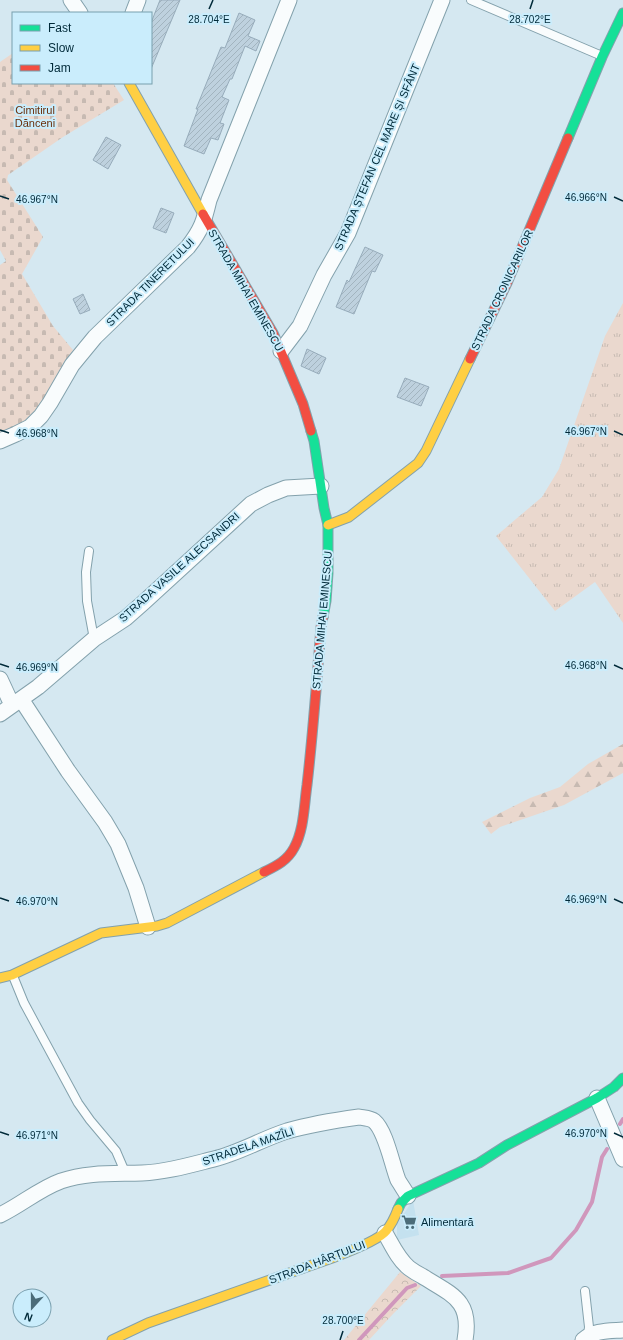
<svg xmlns="http://www.w3.org/2000/svg" width="623" height="1340" font-family="Arial,sans-serif">
<defs>
<pattern id="grass-tufts" width="24" height="20" patternUnits="userSpaceOnUse"><rect width="24" height="20" fill="#ead8ce"/><path d="M3 7l-1-3M5 7V3M7 7l1-3M15 17l-1-3M17 17v-4M19 17l1-3" fill="none" stroke="#c7bab2"/></pattern>
<pattern id="forest-firs" width="22" height="20" patternUnits="userSpaceOnUse"><rect width="22" height="20" fill="#ead8ce"/><path d="M5 1l3.5 6h-7zM16 11l3.5 6h-7z" fill="#c7bab2"/></pattern>
<pattern id="cemetery-stones" width="16" height="16" patternUnits="userSpaceOnUse"><rect width="16" height="16" fill="#ead8ce"/><path d="M2 7V4a2 2 0 0 1 4 0v3zM10 15v-3a2 2 0 0 1 4 0v3z" fill="#c7bab2"/></pattern>
<pattern id="park-crowns" width="20" height="18" patternUnits="userSpaceOnUse"><rect width="20" height="18" fill="#ead8ce"/><path d="M2 6a3 3 0 1 1 6 0M12 15a3 3 0 1 1 6 0" fill="none" stroke="#c7bab2"/></pattern>
<pattern id="building-hatch" width="6" height="6" patternUnits="userSpaceOnUse"><rect width="6" height="6" fill="#bed1de"/><path d="M-1 1l2-2M0 6l6-6M5 7l2-2" fill="none" stroke="#a2b4bf"/></pattern>
</defs>
<rect width="100%" height="100%" fill="#d5e8f1"/>
<!-- built -->
<path fill="#c4e1ef" d="M 413,1200 L 419,1235 L 397,1240 L 397,1224 Z"/>
<!-- grass -->
<path fill="url(#grass-tufts)" d="M 623,303 L 623,623 L 595,582 L 555,611 L 496,536 L 542,497 L 559,469 L 605,336 Z"/>
<!-- forest -->
<path fill="url(#forest-firs)" d="M 623,744 L 623,773 L 564,805 L 500,827 L 491,834 L 482,822 L 530,798 L 560,787 L 588,764 Z"/>
<!-- cemetery -->
<path fill="url(#cemetery-stones)" d="M 13,53 L 13,83 L 113,83 L 124,100 L 63,137 L 8,175 L 7,180 L 43,237 L 22,274 L 53,326 L 73,350 L 36,415 L 0,435 L 0,265 L 6,261 L 0,250 L 0,62 Z"/>
<!-- park -->
<path fill="url(#park-crowns)" d="M 400,1272 L 421,1286 L 393,1314 L 369,1340 L 344,1340 Z"/>
<g fill="none" stroke-linecap="round" stroke-linejoin="round">
<!-- stream -->
<path stroke="#d097bc" stroke-width="4" d="M 620,1124 L 623,1119
M 442,1276 L 508,1273 L 551,1258 L 576,1230 L 592,1202 L 602,1157 L 607,1149
M 359,1340 L 407,1288 L 415,1285"/>
</g>
<!-- building -->
<path fill="url(#building-hatch)" stroke="#97acbb" d="M 160,0 L 180,0 L 151,69 L 151,23 Z
M 239,13 L 255,20 L 248,36 L 260,41 L 256,51 L 245,46 L 232,79 L 230,79 L 222,97 L 229,100 L 220,123 L 224,124 L 218,140 L 211,138 L 204,154 L 184,146 L 198,109 L 196,109 L 221,47 L 225,48 Z
M 106,137 L 121,145 L 108,169 L 93,160 Z
M 161,208 L 174,213 L 166,233 L 153,228 Z
M 365,247 L 383,255 L 375,272 L 372,271 L 354,314 L 336,307 L 347,280 L 349,282 Z
M 83,294 L 90,310 L 80,314 L 73,299 Z
M 307,349 L 326,358 L 319,374 L 301,366 Z
M 405,378 L 429,387 L 421,406 L 397,397 Z"/>
<g fill="none" stroke-linecap="round" stroke-linejoin="round">
<!-- lane casing -->
<g stroke="#83a1ac" stroke-width="10">
<path id="lane" d="M 471,0 L 602,56
M 89,551 L 86,572 L 87,601 L 94,639
M 13,976 L 24,1003 L 78,1103 L 90,1120 L 116,1151 L 125,1172
M 585,1291 L 589,1327 L 588,1335"/>
</g>
<!-- street casing -->
<g stroke="#83a1ac" stroke-width="17">
<path id="street" d="M 71,0 L 80,13
M 133,13 L 138,0
M 281,351 L 300,326 L 324,275 L 348,233 L 442,0
M 0,441 L 16,434 L 30,427 L 41,416 L 50,403 L 72,365 L 95,337 L 188,247 C 202,229 204,221 209,200 L 289,0
M 0,679 L 12,705
M 21,699 L 68,771 L 105,822 L 118,844 L 136,888 L 148,927
M 0,714 L 38,687 L 94,639 L 126,618 L 143,603 L 251,504 L 268,495 L 286,488 L 321,486
M 597,1098 L 623,1159
M 0,1215 C 21,1205 39,1189 61,1181 C 88,1172 114,1174 142,1173 C 166,1172 190,1165 214,1159 C 239,1153 262,1139 287,1131 C 308,1125 337,1120 359,1117 C 364,1118 370,1118 374,1121 C 386,1131 392,1165 398,1180 C 401,1185 405,1191 408,1196
M 385,1233 C 392,1245 398,1259 409,1268 C 413,1271 418,1274 422,1276 C 452,1295 472,1300 465,1340
M 583,1340 C 594,1330 609,1331 623,1330"/>
</g>
<!-- fast casing -->
<g stroke="#83a1ac" stroke-width="11">
<path id="fast" d="M 568,138 L 602,57 L 623,13
M 311,431 L 314,441 L 324,508 L 328,525 L 328,573 L 326,601 L 323,617
M 398,1209 L 401,1203 L 408,1196 L 479,1163 L 507,1145 L 597,1098 L 614,1087 L 623,1078"/>
</g>
<!-- slow casing -->
<g stroke="#83a1ac" stroke-width="11">
<path id="slow" d="M 129,83 L 203,214
M 328,525 L 349,517 L 418,463 L 426,451 L 470,359
M 0,978 L 12,975 L 101,933 L 157,926 L 167,923 L 264,872
M 112,1340 L 148,1323 L 332,1258 C 345,1253 378,1241 386,1231 C 391,1225 395,1217 398,1209"/>
</g>
<!-- jam casing -->
<g stroke="#83a1ac" stroke-width="11">
<path id="jam" d="M 203,214 L 273,333 L 303,404 L 311,431
M 470,359 L 507,283 L 568,138
M 264,872 C 276,866 287,861 294,848 C 304,830 304,806 307,785 C 313,733 317,680 321,627 L 323,617"/>
</g>
<!-- lane -->
<use href="#lane" stroke="#f9fcfd" stroke-width="8"/>
<!-- street -->
<use href="#street" stroke="#f9fcfd" stroke-width="15"/>
<!-- fast -->
<use href="#fast" stroke="#16e098" stroke-width="9"/>
<!-- slow -->
<use href="#slow" stroke="#ffcf43" stroke-width="9"/>
<!-- jam -->
<use href="#jam" stroke="#f24e42" stroke-width="9"/>
</g>
<!-- ticks -->
<path fill="none" stroke="#002a39" stroke-width="1.5" d="M 209,9 L 213,0M 530,9 L 533,0M 0,196 L 9,199M 614,197 L 623,201M 0,430 L 9,433M 614,431 L 623,435M 0,664 L 9,667M 614,665 L 623,669M 0,898 L 9,901M 614,899 L 623,903M 0,1132 L 9,1135M 614,1133 L 623,1137M 340,1340 L 343,1331"/>
<!-- icons -->
<defs>
<g id="supermarket-bare" transform="scale(1.2)"><path d="M-6-5.5h2.5l.6 2H6L4.5 2H-2.5L-4.4-4H-6ZM-1.5 3.2a1.3 1.3 0 1 0 .1 0ZM3 3.2a1.3 1.3 0 1 0 .1 0Z" fill="#4b6c79" stroke="#caedfc" stroke-width="2.5" paint-order="stroke"/></g>
</defs>
<g fill-rule="evenodd">
<use href="#supermarket-bare" x="409" y="1222"/>
</g>
<g text-anchor="middle" dominant-baseline="central" stroke-width="4" stroke-linejoin="round" paint-order="stroke">
<!-- park labels -->
<g font-size="11" fill="#6a300d" stroke="#caedfc">
<text x="35" y="110">Cimitirul<tspan x="35" dy="13">Dănceni</tspan></text>
</g>
<!-- street labels -->
<g font-size="11" fill="#002a39" stroke="#caedfc">
<text transform="translate(377 157) rotate(-67)">STRADA ȘTEFAN CEL MARE ȘI SFÂNT</text>
<text transform="translate(150 282) rotate(-45)">STRADA TINERETULUI</text>
<text transform="translate(246 290) rotate(60)">STRADA MIHAI EMINESCU</text>
<text transform="translate(502 290) rotate(-65)">STRADA CRONICARILOR</text>
<text transform="translate(179 567) rotate(-42)">STRADA VASILE ALECSANDRI</text>
<text transform="translate(322 620) rotate(-85)">STRADA MIHAI EMINESCU</text>
<text transform="translate(248 1146) rotate(-19)">STRADELA MAZÎLI</text>
<text transform="translate(317 1262) rotate(-21)">STRADA HÂRȚULUI</text>
</g>
<!-- poi labels -->
<g font-size="11" fill="#002a39" stroke="#caedfc" text-anchor="start">
<text x="421" y="1222">Alimentară</text>
</g>
</g>
<g font-size="10" text-anchor="middle" fill="#002a39" stroke="#caedfc" stroke-width="4" stroke-linejoin="round" paint-order="stroke">
<text x="530" y="23">28.702°E</text>
<text x="209" y="23">28.704°E</text>
<text x="586" y="201">46.966°N</text>
<text x="37" y="203">46.967°N</text>
<text x="586" y="435">46.967°N</text>
<text x="37" y="437">46.968°N</text>
<text x="586" y="669">46.968°N</text>
<text x="37" y="671">46.969°N</text>
<text x="586" y="903">46.969°N</text>
<text x="37" y="905">46.970°N</text>
<text x="586" y="1137">46.970°N</text>
<text x="37" y="1139">46.971°N</text>
<text x="343" y="1324">28.700°E</text>
</g>
<!-- legend -->
<rect x="12" y="12" width="140" height="72" fill="#caedfc" stroke="#799fae"/>
<rect x="20" y="25" width="20" height="6" fill="#16e098" stroke="#799fae"/>
<text x="48" y="32" font-size="12" fill="#002a39">Fast</text>
<rect x="20" y="45" width="20" height="6" fill="#ffcf43" stroke="#799fae"/>
<text x="48" y="52" font-size="12" fill="#002a39">Slow</text>
<rect x="20" y="65" width="20" height="6" fill="#f24e42" stroke="#799fae"/>
<text x="48" y="72" font-size="12" fill="#002a39">Jam</text>
<!-- north arrow -->
<g transform="translate(32 1308) rotate(201)"><circle r="19" fill="#caedfc" stroke="#799fae"/>
<path d="M0-3L7 15L0 10L-7 15Z" fill="#4b6c79"/>
<text y="-6" font-size="11" font-weight="bold" text-anchor="middle" fill="#002a39">N</text>
</g>
</svg>
